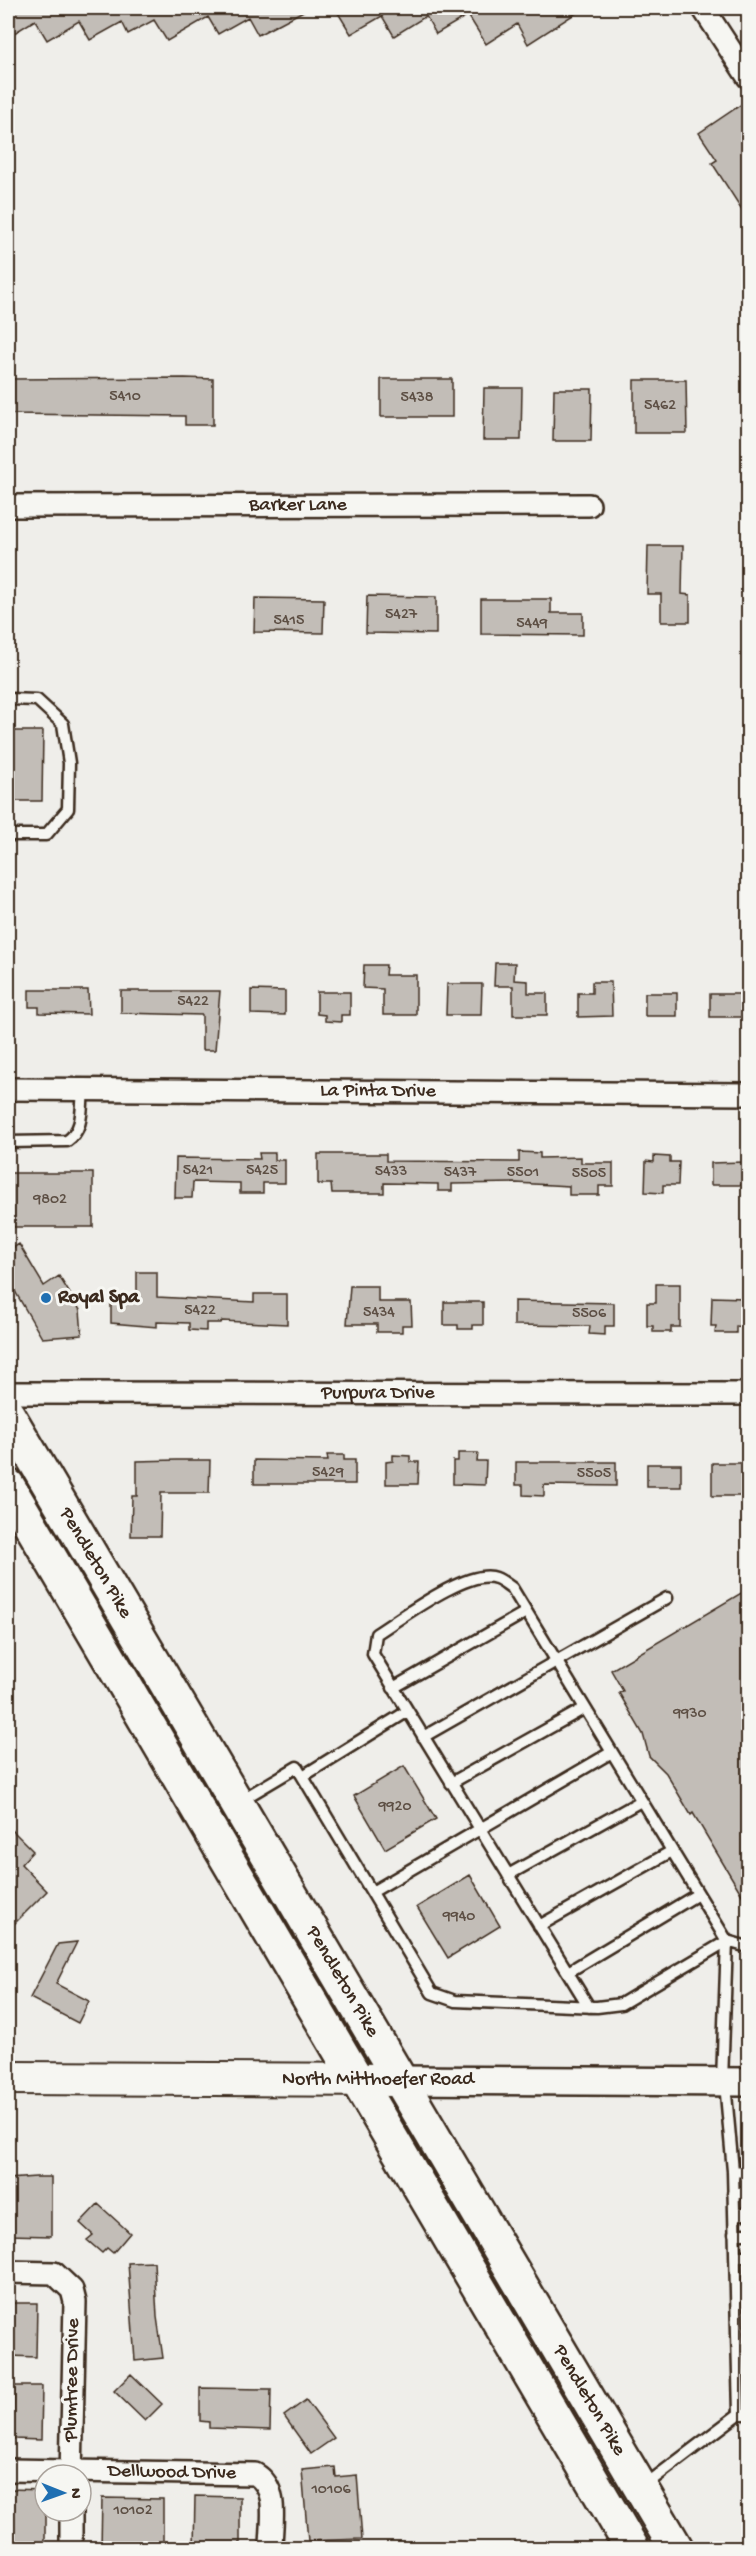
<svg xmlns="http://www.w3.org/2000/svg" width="756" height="2556" font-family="'Gochi Hand',sans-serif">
<rect width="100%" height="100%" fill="#efeeea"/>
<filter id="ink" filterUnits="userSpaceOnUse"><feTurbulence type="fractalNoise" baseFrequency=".0167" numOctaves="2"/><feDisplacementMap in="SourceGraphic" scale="12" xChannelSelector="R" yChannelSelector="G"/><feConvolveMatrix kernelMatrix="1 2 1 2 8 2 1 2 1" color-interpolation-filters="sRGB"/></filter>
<g filter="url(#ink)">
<!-- building -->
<path fill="#c2bdb7" stroke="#3b2a1e" stroke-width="1.5" d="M 8,8 L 309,8 L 258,35 L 248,17 L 218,34 L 208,17 L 167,41 L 154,20 L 128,34 L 122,22 L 90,40 L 79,21 L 47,40 L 35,20 L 8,37 Z
M 335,8 L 584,8 L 528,44 L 517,24 L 486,44 L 468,15 L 436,34 L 426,16 L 394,36 L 382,16 L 351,34 Z
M 748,100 L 748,219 L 712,163 L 717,160 L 699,133 Z
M 185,378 L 213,379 L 213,425 L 185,425 L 185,416 L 8,414 L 8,379 Z
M 381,379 L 452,379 L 452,417 L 381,417 Z
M 634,380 L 686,380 L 687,433 L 634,433 Z
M 484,388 L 522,388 L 521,440 L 483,440 Z
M 554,389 L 592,389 L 591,441 L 553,441 Z
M 648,546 L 683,546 L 682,594 L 690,595 L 690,622 L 661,622 L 661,594 L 647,594 Z
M 367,596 L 436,597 L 436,634 L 366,633 Z
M 255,598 L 324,599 L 323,633 L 254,632 Z
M 481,599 L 551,599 L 551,613 L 583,613 L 583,635 L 481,634 Z
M 8,731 L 43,731 L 42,801 L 8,801 Z
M 495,963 L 515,963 L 514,980 L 528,981 L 528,993 L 547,993 L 547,1015 L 513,1015 L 513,986 L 494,986 Z
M 364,965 L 386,965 L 385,975 L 416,975 L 416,1015 L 383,1015 L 383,989 L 363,988 Z
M 592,982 L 611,982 L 612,1016 L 578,1017 L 578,993 L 592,993 Z
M 447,984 L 482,984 L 481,1015 L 446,1015 Z
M 29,990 L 88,990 L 89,1014 L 39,1013 L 39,1007 L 29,1007 Z
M 251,990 L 285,991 L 285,1015 L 251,1014 Z
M 121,991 L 220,991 L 215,1050 L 202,1050 L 202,1015 L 121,1013 Z
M 317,992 L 350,992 L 350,1015 L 341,1015 L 341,1022 L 325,1021 L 325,1015 L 317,1014 Z
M 645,993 L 677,993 L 677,1016 L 645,1016 Z
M 710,994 L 744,994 L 744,1017 L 710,1017 Z
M 519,1152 L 540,1153 L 540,1158 L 581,1157 L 581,1163 L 613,1163 L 613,1186 L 599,1186 L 599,1195 L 569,1195 L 569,1186 L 516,1183 L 452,1184 L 452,1191 L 438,1191 L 438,1184 L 384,1183 L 384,1193 L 332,1193 L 331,1184 L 318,1184 L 318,1154 L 386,1154 L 386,1161 L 514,1162 L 519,1162 Z
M 259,1153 L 275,1153 L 275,1160 L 285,1160 L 285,1183 L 263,1183 L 263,1193 L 240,1193 L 240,1183 L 193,1182 L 192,1198 L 175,1198 L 176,1158 L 260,1159 Z
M 654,1156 L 670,1157 L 670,1162 L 679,1162 L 678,1185 L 663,1185 L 663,1193 L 645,1192 L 646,1161 L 654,1162 Z
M 744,1162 L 744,1185 L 711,1185 L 711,1163 Z
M 8,1173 L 93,1173 L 93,1227 L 8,1227 Z
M 19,1244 L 44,1286 L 59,1276 L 80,1310 L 82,1335 L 42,1338 L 8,1279 L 8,1251 Z
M 137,1272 L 157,1272 L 157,1297 L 254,1302 L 254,1294 L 287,1294 L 287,1324 L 222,1321 L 221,1323 L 206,1323 L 206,1331 L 189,1330 L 189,1323 L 157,1322 L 157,1327 L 111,1323 L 111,1297 L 137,1297 Z
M 656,1284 L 680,1284 L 680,1327 L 671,1327 L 671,1332 L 653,1332 L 653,1326 L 647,1326 L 647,1303 L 656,1303 Z
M 350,1286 L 378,1286 L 378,1302 L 411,1302 L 412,1325 L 402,1325 L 402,1332 L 377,1332 L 377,1324 L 347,1324 Z
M 712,1297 L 745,1298 L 745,1327 L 736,1326 L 736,1333 L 715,1333 L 716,1326 L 711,1326 Z
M 514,1301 L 614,1303 L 614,1326 L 605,1326 L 605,1335 L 589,1334 L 590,1326 L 514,1325 Z
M 444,1302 L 483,1302 L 483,1325 L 473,1325 L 473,1329 L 458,1329 L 458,1325 L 444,1325 Z
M 458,1453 L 478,1453 L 477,1461 L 486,1461 L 485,1485 L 453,1484 L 453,1461 L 458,1461 Z
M 327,1455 L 344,1455 L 344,1460 L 355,1460 L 355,1484 L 254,1484 L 254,1460 L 328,1461 Z
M 393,1455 L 410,1456 L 410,1462 L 419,1462 L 418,1484 L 386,1484 L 386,1462 L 393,1461 Z
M 176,1460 L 210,1460 L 209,1493 L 161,1493 L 160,1536 L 131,1536 L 132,1496 L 137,1496 L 137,1461 Z
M 516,1462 L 616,1462 L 616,1486 L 544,1485 L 544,1496 L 523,1495 L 523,1485 L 516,1485 Z
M 712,1463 L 747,1463 L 747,1496 L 712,1496 Z
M 647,1464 L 681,1464 L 681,1487 L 647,1487 Z
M 748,1589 L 748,1905 L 693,1813 L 691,1815 L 666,1773 L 649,1756 L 643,1734 L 619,1693 L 623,1691 L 611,1670 Z
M 404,1766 L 436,1819 L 385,1849 L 354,1796 Z
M 8,1826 L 33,1851 L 21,1864 L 47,1891 L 8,1930 Z
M 470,1875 L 500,1926 L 448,1958 L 417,1907 Z
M 77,1942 L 56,1984 L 89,2001 L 78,2023 L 30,1998 L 58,1944 Z
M 36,2177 L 51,2177 L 51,2236 L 8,2235 L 8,2179 Z
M 98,2204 L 130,2233 L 113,2253 L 107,2248 L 102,2253 L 87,2240 L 93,2235 L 80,2223 Z
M 154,2262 L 157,2317 L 163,2358 L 135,2361 L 128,2263 Z
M 11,2303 L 37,2303 L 36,2357 L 11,2356 Z
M 131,2374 L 162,2404 L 145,2421 L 114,2391 Z
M 14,2386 L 42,2386 L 41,2440 L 13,2439 Z
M 200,2388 L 271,2389 L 270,2430 L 209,2428 L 209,2422 L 200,2421 Z
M 306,2400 L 334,2438 L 311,2454 L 284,2416 Z
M 335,2467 L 336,2477 L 357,2475 L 362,2539 L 308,2541 L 302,2470 Z
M 8,2489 L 45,2490 L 45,2545 L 8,2544 Z
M 195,2496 L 240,2497 L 240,2548 L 194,2548 Z
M 102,2498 L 163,2499 L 163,2548 L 101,2548 Z"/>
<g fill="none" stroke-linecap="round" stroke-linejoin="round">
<!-- service casing -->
<g stroke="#3b2a1e" stroke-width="15">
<path id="service" d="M 8,699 L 37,700 L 63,724 L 69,763 L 68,809 L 46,835 L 8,835
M 8,1142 L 67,1141 C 84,1130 81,1108 83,1089
M 393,1688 L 526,1612
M 423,1737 L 667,1598
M 303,1776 L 408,1711
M 451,1783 L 585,1708
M 238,1802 L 297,1767 L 432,1993 L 455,2001 L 597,2007 L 621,2004 L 727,1941 L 722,2081
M 508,1875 L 641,1801
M 372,1892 L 612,1752
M 539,1926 L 672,1851
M 568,1972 L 698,1894
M 589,2007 L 373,1654 L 376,1634 C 400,1619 469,1567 496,1578 C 502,1580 507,1585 512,1588 L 727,1941 L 748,1947
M 725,2083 L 733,2171
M 748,2172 L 733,2171 L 739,2414 L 748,2414
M 733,2193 L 748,2193
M 734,2214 L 748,2214
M 734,2234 L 748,2234
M 735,2256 L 748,2256
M 644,2486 L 739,2414"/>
</g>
<!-- minor casing -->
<g stroke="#3b2a1e" stroke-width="26">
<g id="minor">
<path d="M 703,8 L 748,77"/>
<path id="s1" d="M 8,506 L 589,505"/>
<path id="s2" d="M 8,1089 L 748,1094"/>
<path id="s3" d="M 8,1393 L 748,1394"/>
<path d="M 8,2272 L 54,2273 L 72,2290 L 75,2302 L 71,2475"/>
<path id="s4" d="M 8,2470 L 255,2474 C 280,2488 271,2524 271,2548"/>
<path d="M 71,2511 L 71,2548"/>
</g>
</g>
<!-- tertiary casing -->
<g stroke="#3b2a1e" stroke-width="32">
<path id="tertiary" d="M 398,2080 L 748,2082"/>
</g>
<!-- secondary casing -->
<g stroke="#3b2a1e" stroke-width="36">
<path id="secondary" d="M 8,2078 L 398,2080"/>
</g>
<!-- primary casing -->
<g stroke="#3b2a1e" stroke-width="38">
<g id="primary">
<path id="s5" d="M 8,1415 L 676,2548"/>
<path d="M 8,1486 L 632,2548"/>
</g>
</g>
<!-- service -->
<use href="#service" stroke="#f6f6f2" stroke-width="10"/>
<!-- minor -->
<use href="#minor" stroke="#f6f6f2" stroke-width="21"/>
<!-- tertiary -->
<use href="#tertiary" stroke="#f6f6f2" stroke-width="27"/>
<!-- secondary -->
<use href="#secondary" stroke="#f6f6f2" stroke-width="32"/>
<!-- primary -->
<use href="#primary" stroke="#f6f6f2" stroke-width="33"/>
</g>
</g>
<!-- markers -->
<circle fill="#1f6fb2" stroke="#f6f6f2" stroke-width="2" cx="46" cy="1298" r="6"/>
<g text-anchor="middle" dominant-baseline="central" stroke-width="6" stroke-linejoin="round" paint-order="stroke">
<!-- number labels -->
<g font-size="16" fill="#5d4f44">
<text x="125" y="397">5410</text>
<text x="417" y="398">5438</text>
<text x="660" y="406">5462</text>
<text x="401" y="615">5427</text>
<text x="289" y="621">5415</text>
<text x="532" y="624">5449</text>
<text x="193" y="1002">5422</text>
<text x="198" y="1171">5421</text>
<text x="262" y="1171">5425</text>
<text x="391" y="1172">5433</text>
<text x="460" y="1173">5437</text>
<text x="523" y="1173">5501</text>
<text x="589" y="1174">5505</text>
<text x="50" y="1200">9802</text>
<text x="200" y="1311">5422</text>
<text x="379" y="1313">5434</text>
<text x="589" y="1314">5506</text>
<text x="328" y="1473">5429</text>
<text x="594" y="1474">5505</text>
<text x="690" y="1714">9930</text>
<text x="395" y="1807">9920</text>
<text x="459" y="1917">9940</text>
<text x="331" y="2490">10106</text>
<text x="133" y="2511">10102</text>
</g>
<!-- street labels -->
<g font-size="20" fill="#3b2a1e" stroke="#f6f6f2">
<text stroke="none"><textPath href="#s1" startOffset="290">Barker Lane</textPath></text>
<text stroke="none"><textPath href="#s2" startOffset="370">La Pinta Drive</textPath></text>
<text stroke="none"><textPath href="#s3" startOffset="370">Purpura Drive</textPath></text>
<text stroke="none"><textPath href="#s5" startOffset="172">Pendleton Pike</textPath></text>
<text stroke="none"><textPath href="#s5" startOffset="658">Pendleton Pike</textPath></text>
<text x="378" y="2080">North Mitthoefer Road</text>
<text transform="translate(73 2380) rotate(-89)">Plumtree Drive</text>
<text stroke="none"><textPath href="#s5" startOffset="1144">Pendleton Pike</textPath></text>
<text stroke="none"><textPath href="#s4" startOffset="164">Dellwood Drive</textPath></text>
</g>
<!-- poi labels -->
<g font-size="20" font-weight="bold" fill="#3b2a1e" stroke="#f6f6f2" text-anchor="start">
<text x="58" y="1298">Royal Spa</text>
</g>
</g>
<!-- margin -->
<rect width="756" height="2556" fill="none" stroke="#f6f6f2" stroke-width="30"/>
<rect x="15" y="15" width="726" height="2526" fill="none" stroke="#3b2a1e" stroke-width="2" filter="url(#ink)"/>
<!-- north arrow -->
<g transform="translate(63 2493) rotate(91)"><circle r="28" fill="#f6f6f2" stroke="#aba49d" stroke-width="1.5"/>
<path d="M0-4.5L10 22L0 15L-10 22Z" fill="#1f6fb2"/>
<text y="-9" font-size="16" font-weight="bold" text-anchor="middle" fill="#3b2a1e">N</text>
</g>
</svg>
